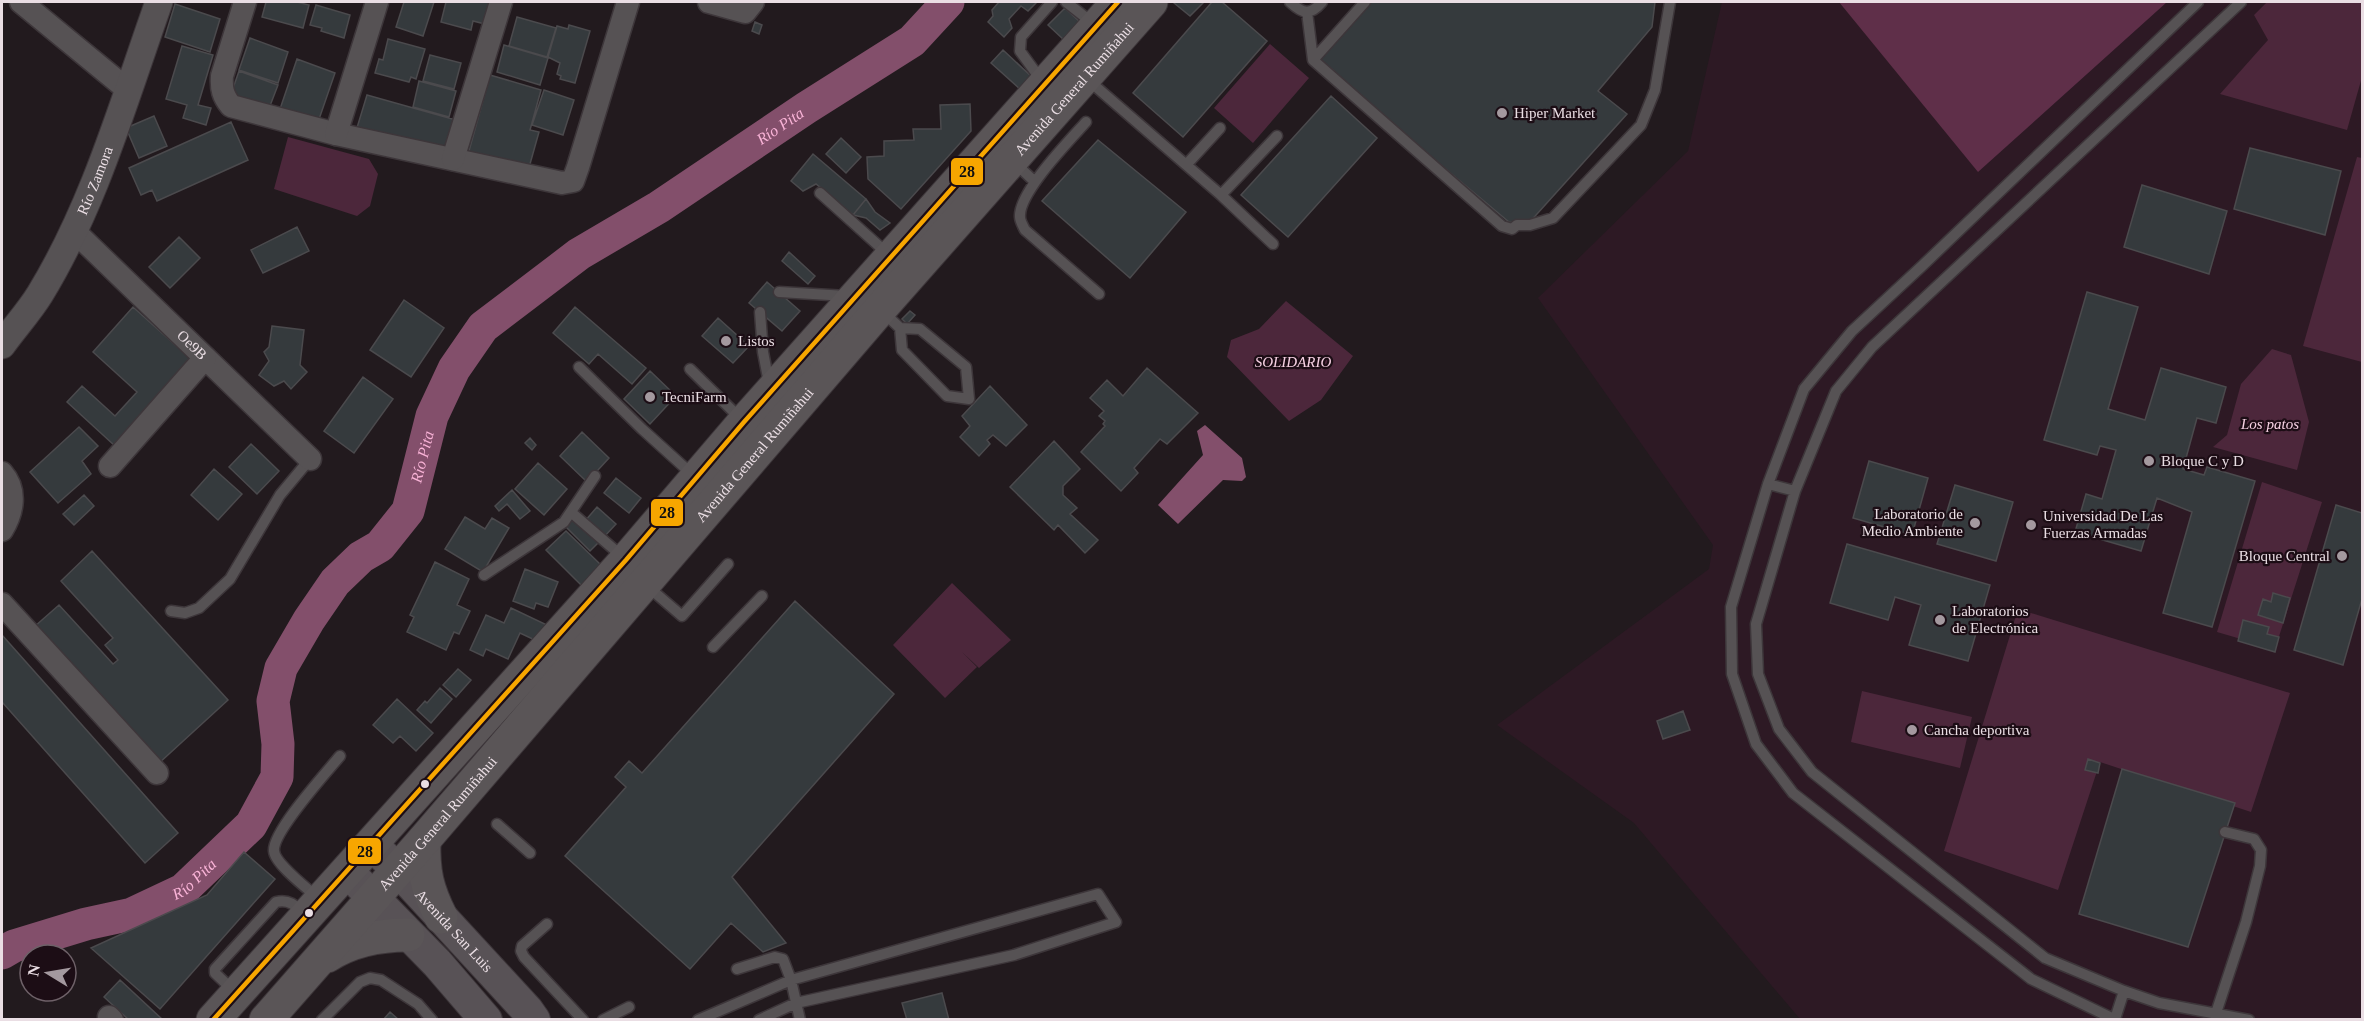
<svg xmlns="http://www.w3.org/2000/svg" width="2364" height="1021" font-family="Georgia,serif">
<rect width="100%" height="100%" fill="#221a1e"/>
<!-- built -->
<path fill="#2d1924" d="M 1722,2 L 2362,2 L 2362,1019 L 1800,1019 L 1634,823 L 1497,725 L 1709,569 L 1713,545 L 1538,298 L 1688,151 Z"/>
<!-- green -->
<path fill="#4c273b" d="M 2267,2 L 2362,2 L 2362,77 L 2347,130 L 2220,94 L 2268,40 L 2254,15 Z
M 1270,44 L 1309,78 L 1253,143 L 1214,108 Z
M 288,137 L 369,159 L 378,174 L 370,206 L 357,216 L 274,189 Z
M 2357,157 L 2362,158 L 2362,362 L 2303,346 Z
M 1286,301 L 1353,356 L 1321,400 L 1289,421 L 1227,357 L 1231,340 L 1259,329 Z
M 2272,349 L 2291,355 L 2309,422 L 2297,470 L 2213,447 L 2227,435 L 2241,384 Z
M 2262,482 L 2322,502 L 2275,649 L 2217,632 Z
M 952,583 L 1011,640 L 979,668 L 962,652 L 977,667 L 945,698 L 893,645 Z
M 2018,609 L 2290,693 L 2251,812 L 2100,762 L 2058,890 L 1944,851 Z
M 1862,691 L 1972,717 L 1960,768 L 1851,742 Z"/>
<!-- forest -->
<path fill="#5f2f49" d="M 1839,2 L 2167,2 L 1978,172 Z"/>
<!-- water -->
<path fill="#834f6b" d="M 1205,425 L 1242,458 L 1246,477 L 1242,481 L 1223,480 L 1178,524 L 1158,505 L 1203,455 L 1197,431 Z"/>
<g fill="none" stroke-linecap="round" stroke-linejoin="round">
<!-- river -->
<path stroke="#834f6b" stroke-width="33" id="s1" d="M 2,953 L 14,946 L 86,924 L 132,914 L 183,890 L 251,825 L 277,777 L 278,744 L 273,701 L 281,668 L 309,620 L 335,582 L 361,557 L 380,546 L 408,511 L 432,416 L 454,369 L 483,327 L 579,254 L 659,207 L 806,108 L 912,41 L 948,2"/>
</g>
<!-- building -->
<path fill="#353a3d" stroke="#4b4a4d" stroke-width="1.5" d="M 266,2 L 297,2 L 309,5 L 303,28 L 262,17 Z
M 404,2 L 434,2 L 423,36 L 396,27 Z
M 446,2 L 491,2 L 485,24 L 473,21 L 471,30 L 441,22 Z
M 999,2 L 1037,2 L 1028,11 L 1021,6 L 1009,19 L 1012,28 L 1004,37 L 988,22 L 993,16 L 992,10 Z
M 1175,2 L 1204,2 L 1190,16 L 1174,3 Z
M 1212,2 L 1222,2 L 1267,41 L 1183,137 L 1133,93 Z
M 1368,2 L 1655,2 L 1652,27 L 1598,91 L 1627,114 L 1528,224 L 1509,222 L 1332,74 L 1334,71 L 1318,58 Z
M 175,4 L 220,19 L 210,52 L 165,37 Z
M 316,5 L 350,15 L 344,38 L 321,31 L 322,28 L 310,25 Z
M 1065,8 L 1081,23 L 1065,41 L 1048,25 Z
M 517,17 L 556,28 L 547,57 L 509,46 Z
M 755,22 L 762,25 L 759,34 L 752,31 Z
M 569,25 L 590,31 L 575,83 L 560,79 L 561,76 L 557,74 L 560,63 L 548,57 L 557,26 L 568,29 Z
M 250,38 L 288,52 L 278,83 L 239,70 Z
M 388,39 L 425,49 L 416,79 L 411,77 L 409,82 L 375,73 L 379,59 L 383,60 Z
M 504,45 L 548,58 L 540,85 L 497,72 Z
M 182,46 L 213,55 L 198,105 L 211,108 L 206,125 L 183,118 L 187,105 L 166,99 Z
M 1003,50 L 1032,77 L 1021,90 L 991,63 Z
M 430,55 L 461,63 L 454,89 L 423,81 Z
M 297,59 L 335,73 L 317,125 L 279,112 Z
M 239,71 L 278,85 L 268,111 L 230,97 Z
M 490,75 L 541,90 L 530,130 L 539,132 L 528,171 L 467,158 Z
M 419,81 L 456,91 L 449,117 L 413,107 Z
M 544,90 L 574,100 L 563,135 L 532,125 Z
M 367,95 L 456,120 L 445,157 L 356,131 Z
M 1331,96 L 1377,138 L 1288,237 L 1241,195 Z
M 970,104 L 971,131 L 901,209 L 868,179 L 867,157 L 884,156 L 884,141 L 914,140 L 913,129 L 941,129 L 940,105 Z
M 154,116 L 167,146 L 139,158 L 126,128 Z
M 231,122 L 248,160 L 157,201 L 152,190 L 141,195 L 129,168 Z
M 841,138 L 861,157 L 846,173 L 826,154 Z
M 1098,140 L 1186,212 L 1130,278 L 1042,201 Z
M 2250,148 L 2341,171 L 2325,235 L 2234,209 Z
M 813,154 L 866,199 L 853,215 L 816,184 L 803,191 L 791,181 Z
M 2142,185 L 2227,211 L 2209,274 L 2124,247 Z
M 866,199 L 875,212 L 890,223 L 880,230 L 866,218 L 853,215 Z
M 297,227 L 309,251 L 263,273 L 251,250 Z
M 179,237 L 200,258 L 170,288 L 149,267 Z
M 789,252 L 815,276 L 808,284 L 782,261 Z
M 767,282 L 800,311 L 782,331 L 749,303 Z
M 2087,292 L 2138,307 L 2108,409 L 2145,420 L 2161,368 L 2226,387 L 2216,423 L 2197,418 L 2183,469 L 2204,475 L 2207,467 L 2255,481 L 2212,627 L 2163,613 L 2192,512 L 2157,498 L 2141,551 L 2075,532 L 2086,494 L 2102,499 L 2116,450 L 2100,446 L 2097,455 L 2044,440 Z
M 404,300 L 444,328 L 411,377 L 370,350 Z
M 133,307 L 192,360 L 115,446 L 67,402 L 82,386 L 115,416 L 137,392 L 93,352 Z
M 575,307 L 646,368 L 632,384 L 598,354 L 589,364 L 553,333 Z
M 910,311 L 915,315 L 907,324 L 902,319 Z
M 718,318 L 749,346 L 733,363 L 702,336 Z
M 272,326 L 304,330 L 300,365 L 307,372 L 291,389 L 284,381 L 274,386 L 259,375 L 269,361 L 264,352 L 269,347 Z
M 1147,368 L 1198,413 L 1167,444 L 1160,439 L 1134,468 L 1138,473 L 1121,491 L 1081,452 L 1105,426 L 1103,424 L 1105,421 L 1099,416 L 1104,411 L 1090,398 L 1107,380 L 1123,396 Z
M 650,371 L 676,396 L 650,424 L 624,399 Z
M 363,377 L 393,399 L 354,453 L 324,431 Z
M 990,386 L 1027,425 L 1006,446 L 993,435 L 987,440 L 990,444 L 979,456 L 960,437 L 970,426 L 962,416 Z
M 79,427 L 98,446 L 82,461 L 91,474 L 58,503 L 30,472 Z
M 582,432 L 609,458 L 587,482 L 560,456 Z
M 530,438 L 536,445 L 532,450 L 525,443 Z
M 1054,441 L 1080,469 L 1063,486 L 1063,495 L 1077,508 L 1070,514 L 1098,540 L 1085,553 L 1058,525 L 1054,530 L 1010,487 Z
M 251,444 L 279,471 L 257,494 L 229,467 Z
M 1869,461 L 1928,478 L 1912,535 L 1853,518 Z
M 538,463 L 567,489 L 544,515 L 515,489 Z
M 214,469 L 242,494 L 218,520 L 191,495 Z
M 616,478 L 641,498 L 629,513 L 604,493 Z
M 1955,485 L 2013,502 L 1996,561 L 1937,544 Z
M 512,490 L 530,511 L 520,519 L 507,504 L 499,511 L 495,506 Z
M 84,495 L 94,506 L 74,525 L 63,514 Z
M 2336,505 L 2362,513 L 2362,599 L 2343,665 L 2294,650 Z
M 597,507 L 616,524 L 603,538 L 585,521 Z
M 575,516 L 600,541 L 590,551 L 565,526 Z
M 465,517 L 485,529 L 492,518 L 509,528 L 483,572 L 445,549 Z
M 566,531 L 601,565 L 582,586 L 546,550 Z
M 1847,544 L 1990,585 L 1968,661 L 1909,645 L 1921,605 L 1895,597 L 1888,620 L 1830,603 Z
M 92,551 L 228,700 L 158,764 L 34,627 L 59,605 L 113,664 L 118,660 L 105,645 L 113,638 L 61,581 Z
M 435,562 L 469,579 L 457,605 L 470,611 L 459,634 L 454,632 L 446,650 L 407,632 L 414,617 L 410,615 Z
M 525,569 L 558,582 L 548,607 L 536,603 L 534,609 L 513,601 Z
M 2273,593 L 2290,598 L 2283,623 L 2258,615 L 2263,599 L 2271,602 Z
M 795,601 L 894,694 L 732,877 L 786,943 L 763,952 L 731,923 L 690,969 L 565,856 L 626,787 L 615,777 L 629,761 L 642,773 Z
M 511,608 L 547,625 L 539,642 L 520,633 L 508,659 L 486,649 L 483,656 L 470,650 L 486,615 L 504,623 Z
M 2243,620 L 2269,627 L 2267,634 L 2279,637 L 2275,652 L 2238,641 Z
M 2,635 L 178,833 L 145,863 L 2,702 Z
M 458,669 L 471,680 L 456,697 L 443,685 Z
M 440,688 L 452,699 L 431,723 L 417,710 L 425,701 L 427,703 Z
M 397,699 L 433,733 L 416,751 L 400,736 L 393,743 L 373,725 Z
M 1683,711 L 1690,730 L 1663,739 L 1657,721 Z
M 2088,759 L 2100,763 L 2098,773 L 2085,770 Z
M 2122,769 L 2235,803 L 2188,947 L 2079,914 Z
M 244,852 L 275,879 L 160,1009 L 91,948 L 207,895 Z
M 120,980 L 163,1020 L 129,1020 L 104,997 Z
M 942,993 L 949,1020 L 907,1020 L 902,1003 Z
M 390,1012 L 399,1020 L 383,1020 Z"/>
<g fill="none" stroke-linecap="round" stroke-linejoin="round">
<!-- service casing -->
<g stroke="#3d363a" stroke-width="13">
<path id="service" d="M 1066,2 L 1094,24
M 1290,2 C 1303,14 1310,16 1322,2
M 2241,2 L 1872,347 L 1836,391 L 1795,491 L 1756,624 L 1758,674 L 1779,729 L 1812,772 L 2045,958 L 2124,991 L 2159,1003 L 2249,1020
M 1307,12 L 1313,60 L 1502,226 L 1512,229 L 1517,225 L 1530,225 L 1553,218 L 1641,125 L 1655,90 L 1670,2
M 1313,60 L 1365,2
M 1087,79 L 1221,195 L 1273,244
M 1042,81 L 1020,51 L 1021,37 L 1052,2
M 1086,122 C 1069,141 1018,193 1020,217 C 1020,221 1023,226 1025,230 L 1099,294
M 1014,162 L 1035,182
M 1187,164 L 1220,128
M 820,193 L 889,255
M 1221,195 L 1277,136
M 779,292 L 847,296
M 882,311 L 900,328 L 920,329 L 966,367 L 969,399 L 947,396 L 902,350 L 900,328
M 760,312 L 763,352 L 769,383
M 579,367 L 642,429 L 694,476
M 690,369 L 742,420
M 1768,484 L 1795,491
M 572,513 L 624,558
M 484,575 L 564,522 L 595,476
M 646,585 L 682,616 L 728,564
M 171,611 L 185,613 L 199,608 L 230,579 L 280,495 L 310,459
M 713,647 L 762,596
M 497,824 L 530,853
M 318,898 C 308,889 275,864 274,851 C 272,832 326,773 340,756
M 547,924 L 522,946 L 521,951 L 524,957 L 583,1020
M 737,969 L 775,957 L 783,959 L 791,980 L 800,1020
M 235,992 L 215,973 L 215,969 L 276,902 C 289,899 295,905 304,914
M 2216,1013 L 2246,922 L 2260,866 L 2261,850 L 2254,839 L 2225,832
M 2115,1019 L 2124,991
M 322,1020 L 360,982 L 370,978 L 381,980 L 418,1004 L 432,1020
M 603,1020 L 629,1007
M 698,1020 L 791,980 L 1098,894 L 1116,922 L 1014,955 L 796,1003 L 759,1020
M 2116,1020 L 2031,979 L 1793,793 L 1756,744 L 1732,674 L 1731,607 L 1768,484 L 1804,389 L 1852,331 L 1922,266 L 2198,2"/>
</g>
<!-- minor casing -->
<g stroke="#3d363a" stroke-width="25">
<g id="minor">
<path d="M 21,2 L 128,90"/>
<path d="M 245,2 L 222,76 C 221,89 223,96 231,106 L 336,134 L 562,183 L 573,181 L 578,167 L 628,2"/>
<path d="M 709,2 L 745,12 L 753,2"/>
<path d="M 336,134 L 377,2"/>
<path d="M 453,159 L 501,2"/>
<path id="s2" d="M 74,231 L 310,459"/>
<path d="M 110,466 L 205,358"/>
<path d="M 2,473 C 17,490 13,512 2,530"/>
<path d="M 2,604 L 157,773"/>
<path d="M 109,1017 L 112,1020"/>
</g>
</g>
<!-- tertiary casing -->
<g stroke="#3d363a" stroke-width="29">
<g id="tertiary">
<path id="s3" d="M 2,345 C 14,328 29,312 40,294 C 95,204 124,100 159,2"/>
</g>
</g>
<!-- secondary casing -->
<g stroke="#3d363a" stroke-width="34">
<g id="secondary">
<path id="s4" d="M 371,844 L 398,870 L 527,1010 L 534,1020"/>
<path d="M 347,871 L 437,963 L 486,1020"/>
</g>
</g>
<!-- trunk casing -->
<g stroke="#3d363a" stroke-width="35">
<g id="trunk">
<path d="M 424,840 C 423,872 427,889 441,917"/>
<path d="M 327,956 C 352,940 379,935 408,935"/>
<path d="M 213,1020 L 626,560 L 744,422 L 1118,2"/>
<path id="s5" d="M 266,1020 L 424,840 L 880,309 L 1151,2"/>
</g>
</g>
<!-- service -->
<use href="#service" stroke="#565254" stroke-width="10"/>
<!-- minor -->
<use href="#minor" stroke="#565254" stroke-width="22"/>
<!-- tertiary -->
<use href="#tertiary" stroke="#565254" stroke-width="27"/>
<!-- secondary -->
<use href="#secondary" stroke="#585256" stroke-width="32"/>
<!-- trunk -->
<use href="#trunk" stroke="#5a5557" stroke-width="33"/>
<!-- bus-1 casing -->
<g stroke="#1c0d15" stroke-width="9">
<path id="bus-1" d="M 213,1020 L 626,560 L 744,422 L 1118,2"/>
</g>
<!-- bus-1 -->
<use href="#bus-1" stroke="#f7a600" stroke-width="4.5"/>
</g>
<!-- markers -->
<g fill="#a4999f" stroke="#1c0d15" stroke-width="2">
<circle cx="1502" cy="113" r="6"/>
<circle cx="726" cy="341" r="6"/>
<circle cx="650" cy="397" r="6"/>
<circle cx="2149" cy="461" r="6"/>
<circle cx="1975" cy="523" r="6"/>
<circle cx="2031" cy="525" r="6"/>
<circle cx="2342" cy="556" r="6"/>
<circle cx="1940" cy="620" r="6"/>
<circle cx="1912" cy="730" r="6"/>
</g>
<g fill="#eadee4" stroke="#1c0d15" stroke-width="2">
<circle cx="425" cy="784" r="5"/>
<circle cx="309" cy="913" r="5"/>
</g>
<g text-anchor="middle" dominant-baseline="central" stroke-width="4.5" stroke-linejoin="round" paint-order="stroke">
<!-- street labels -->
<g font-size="15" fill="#eadee4" stroke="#1c0d15">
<text stroke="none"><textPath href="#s5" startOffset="1233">Avenida General Rumiñahui</textPath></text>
<text stroke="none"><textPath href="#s3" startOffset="190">Río Zamora</textPath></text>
<text stroke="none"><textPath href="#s2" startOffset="164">Oe9B</textPath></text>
<text stroke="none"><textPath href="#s5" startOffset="747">Avenida General Rumiñahui</textPath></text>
<text stroke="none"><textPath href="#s5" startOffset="261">Avenida General Rumiñahui</textPath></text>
<text stroke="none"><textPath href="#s4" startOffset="120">Avenida San Luis</textPath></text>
</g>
<!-- poi labels -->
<g font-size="15" fill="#eadee4" stroke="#1c0d15" text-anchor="start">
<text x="1514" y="113">Hiper Market</text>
<text x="738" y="341">Listos</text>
<text x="662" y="397">TecniFarm</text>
<text x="2161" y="461">Bloque C y D</text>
<text x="1963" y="514" text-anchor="end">Laboratorio de<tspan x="1963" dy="17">Medio Ambiente</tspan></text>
<text x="2043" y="516">Universidad De Las<tspan x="2043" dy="17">Fuerzas Armadas</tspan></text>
<text x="2330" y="556" text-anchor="end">Bloque Central</text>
<text x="1952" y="611">Laboratorios<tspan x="1952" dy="17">de Electrónica</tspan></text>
<text x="1924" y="730">Cancha deportiva</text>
</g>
<!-- park labels -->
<g font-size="15" font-style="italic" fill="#f6d1e3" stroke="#1c0d15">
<text x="1293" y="362">SOLIDARIO</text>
<text x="2270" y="424">Los patos</text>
</g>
<!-- water labels -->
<g font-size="16" font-style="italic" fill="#f9b3d7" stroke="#1c0d15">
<text stroke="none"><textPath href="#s1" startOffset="1216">Río Pita</textPath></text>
<text stroke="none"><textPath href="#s1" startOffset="712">Río Pita</textPath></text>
<text stroke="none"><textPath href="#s1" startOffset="208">Río Pita</textPath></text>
</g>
</g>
<g stroke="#1c0d15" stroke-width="2">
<rect x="950" y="157" width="34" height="29" rx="6" fill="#f7a600"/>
<rect x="650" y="498" width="34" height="29" rx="6" fill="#f7a600"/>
<rect x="347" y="837" width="35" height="28" rx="6" fill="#f7a600"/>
</g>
<g font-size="16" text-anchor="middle" font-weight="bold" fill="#111">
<text x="967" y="177">28</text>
<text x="667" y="518">28</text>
<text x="365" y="857">28</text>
</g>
<!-- border -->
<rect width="2364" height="1021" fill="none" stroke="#eadee4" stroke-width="6"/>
<!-- north arrow -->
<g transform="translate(48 973) rotate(281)"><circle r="28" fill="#1c0d15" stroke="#6e6168" stroke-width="1.5"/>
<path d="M0-4.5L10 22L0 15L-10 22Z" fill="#a4999f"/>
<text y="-9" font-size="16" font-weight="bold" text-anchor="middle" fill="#eadee4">N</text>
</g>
</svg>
